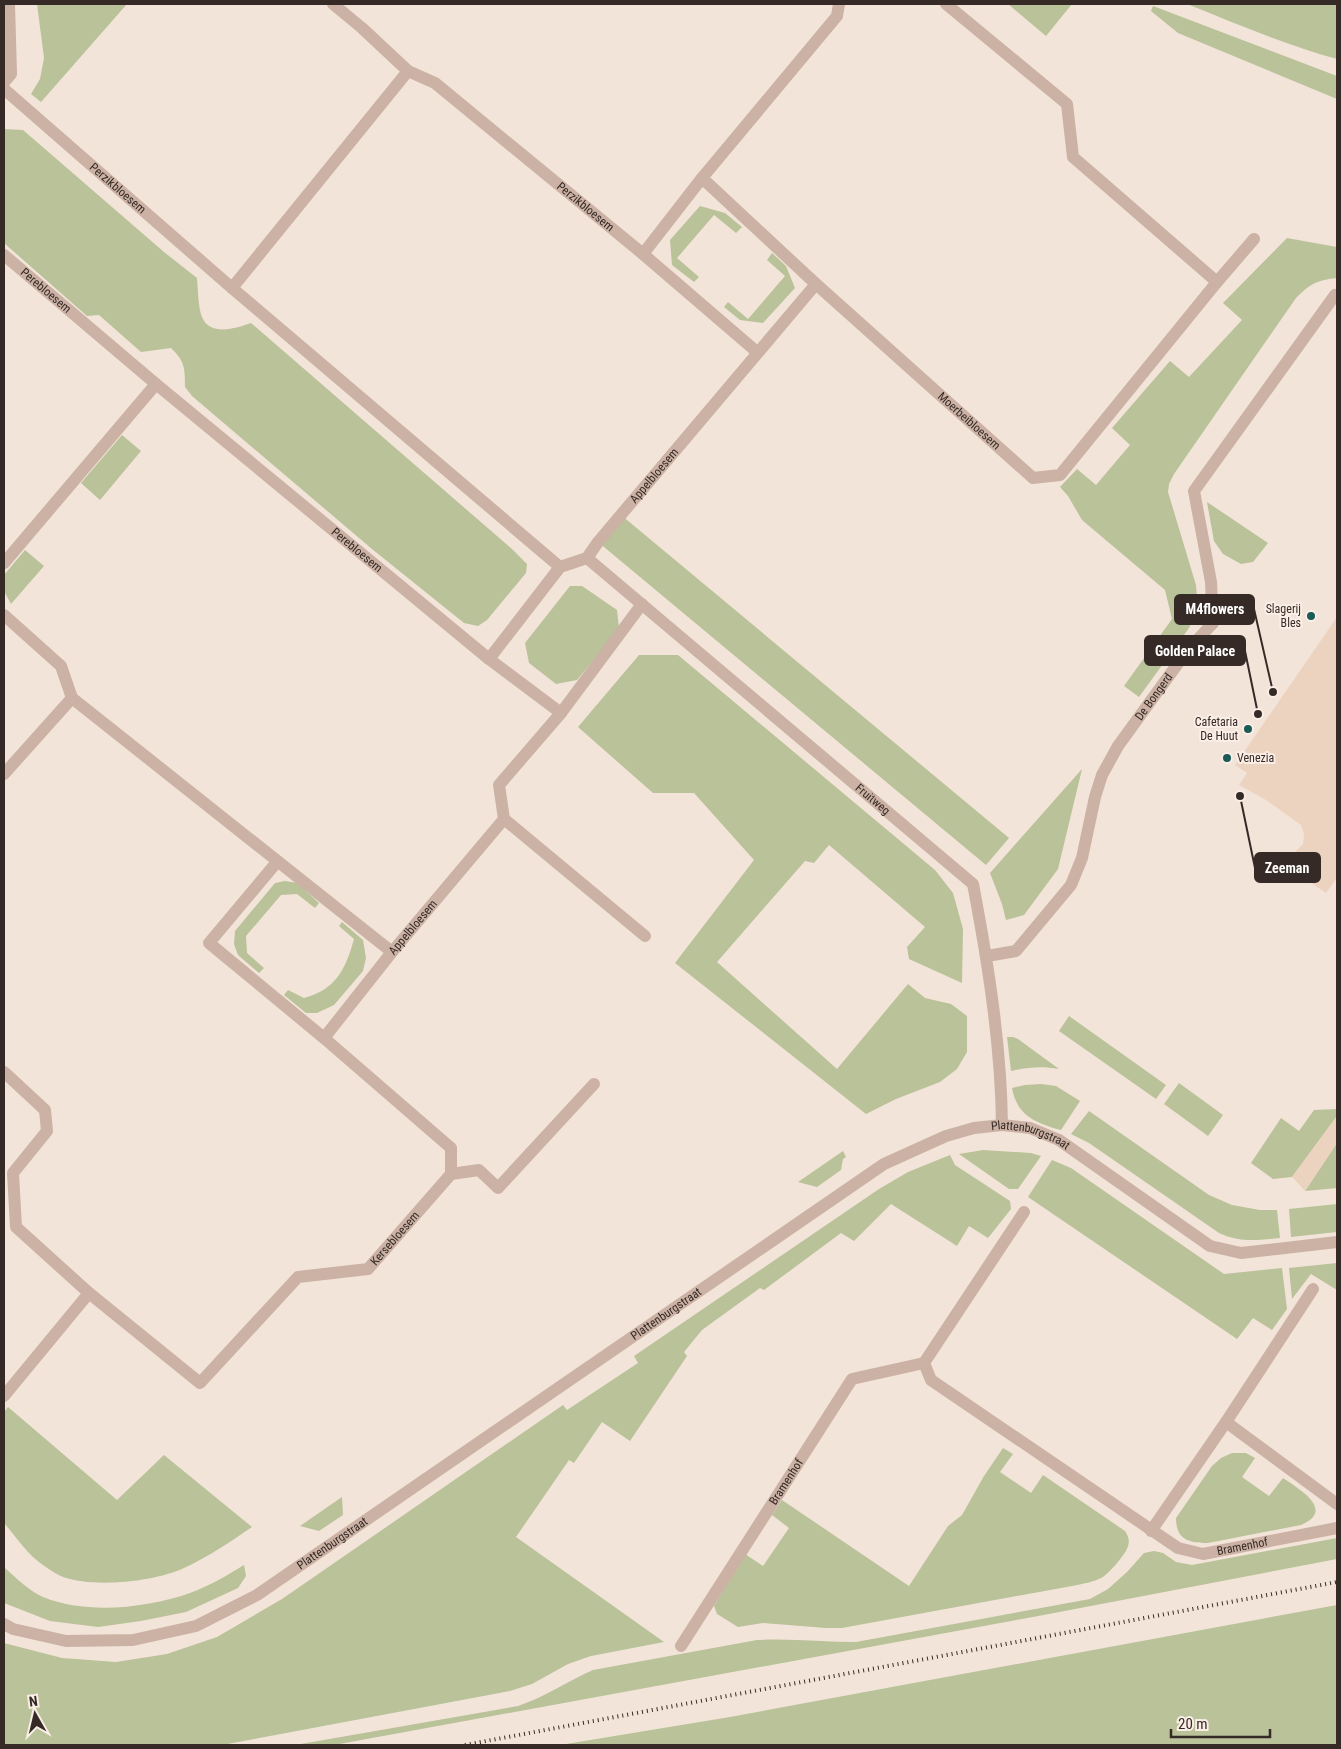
<svg xmlns="http://www.w3.org/2000/svg" width="1341" height="1749" font-family="'Roboto Condensed',sans-serif">
<rect width="100%" height="100%" fill="#f3e4d9"/>
<!-- green -->
<path fill="#b9c298" d="M 37,4 L 127,4 L 41,102 L 31,94 L 40,79 L 44,58 Z
M 1008,4 L 1072,4 L 1046,36 Z
M 1187,4 L 1337,4 L 1337,59 C 1286,45 1237,24 1187,4 Z
M 1153,6 L 1337,76 L 1337,99 L 1178,33 L 1151,11 Z
M 4,129 L 23,130 L 164,252 L 197,278 C 198,289 198,307 202,317 C 210,337 237,328 251,323 L 512,549 L 527,564 L 526,573 L 487,620 L 478,626 L 464,623 L 372,549 L 192,396 L 185,387 C 185,369 185,361 171,348 L 141,352 L 99,315 L 87,316 L 4,243 Z
M 700,206 L 725,213 L 742,227 L 736,233 L 714,215 L 677,258 L 699,277 L 694,282 L 672,265 L 670,240 Z
M 1287,238 L 1337,247 L 1337,278 C 1317,280 1310,284 1296,298 L 1174,474 L 1169,484 L 1168,492 L 1196,585 L 1197,599 L 1195,615 L 1189,628 L 1139,697 L 1124,686 L 1172,619 L 1165,590 L 1082,520 L 1068,496 L 1060,487 L 1077,469 L 1096,485 L 1130,445 L 1112,428 L 1170,361 L 1189,377 L 1242,320 L 1223,303 Z
M 772,253 L 786,266 L 795,288 L 763,323 L 740,320 L 724,307 L 728,302 L 748,319 L 785,276 L 767,260 Z
M 122,435 L 141,451 L 100,500 L 81,483 Z
M 1207,502 L 1268,543 L 1253,562 L 1241,564 L 1223,554 L 1214,541 Z
M 621,515 L 1009,838 L 986,865 L 598,542 Z
M 25,550 L 44,566 L 11,604 L 4,591 L 4,575 Z
M 570,586 L 582,586 L 617,610 L 619,629 L 577,680 L 556,684 L 529,663 L 525,643 Z
M 639,655 L 678,655 L 935,870 L 953,893 L 963,929 L 962,983 L 909,959 L 907,947 L 925,927 L 829,845 L 814,863 L 805,861 L 717,962 L 837,1069 L 908,984 L 925,998 L 951,1004 L 967,1016 L 967,1052 L 957,1069 L 940,1082 L 896,1099 L 866,1114 L 675,963 L 754,860 L 694,793 L 653,793 L 578,727 Z
M 1082,769 L 1058,869 L 1024,915 L 1006,920 L 1002,904 L 990,873 Z
M 285,881 L 297,883 L 319,903 L 315,908 L 297,894 L 281,895 L 246,936 L 247,953 L 264,968 L 259,973 L 238,955 L 234,944 L 235,931 L 275,883 Z
M 342,922 L 363,940 L 366,958 L 363,971 L 334,1005 L 317,1013 L 306,1013 L 284,995 L 288,990 L 304,998 C 336,990 346,968 354,939 L 339,926 Z
M 1069,1016 L 1166,1085 L 1156,1099 L 1059,1031 Z
M 1007,1037 L 1013,1037 L 1018,1039 L 1059,1069 C 1042,1066 1029,1067 1011,1071 Z
M 1179,1083 L 1223,1115 L 1208,1136 L 1164,1104 Z
M 1041,1084 L 1056,1086 L 1080,1101 L 1061,1130 C 1036,1123 1017,1116 1012,1088 L 1025,1085 Z
M 1337,1109 L 1337,1116 L 1292,1177 L 1273,1179 L 1251,1163 L 1281,1118 L 1299,1131 L 1314,1110 Z
M 1089,1111 L 1209,1195 L 1232,1205 L 1260,1210 L 1277,1210 L 1280,1238 C 1258,1240 1240,1243 1219,1233 L 1089,1143 L 1071,1134 Z
M 1337,1143 L 1337,1188 L 1305,1191 Z
M 983,1150 L 1031,1153 L 1041,1156 L 1018,1189 L 1009,1189 L 959,1154 Z
M 843,1151 L 846,1157 L 843,1159 L 841,1170 L 817,1187 L 798,1182 Z
M 950,1155 L 955,1165 L 1010,1201 L 1011,1209 L 988,1238 L 969,1226 L 957,1246 L 891,1204 L 854,1241 L 841,1233 L 764,1290 L 760,1288 L 702,1330 L 684,1352 L 687,1356 L 630,1441 L 602,1422 L 574,1463 L 569,1460 L 516,1537 L 664,1642 L 591,1656 L 568,1664 L 532,1684 L 510,1691 L 222,1745 L 4,1745 L 4,1643 L 62,1658 L 116,1662 L 167,1654 L 217,1637 L 282,1599 L 563,1405 L 567,1410 L 638,1363 L 634,1356 L 879,1189 L 908,1172 Z
M 1052,1160 L 1071,1168 L 1224,1274 L 1282,1268 L 1287,1309 L 1272,1330 L 1253,1318 L 1237,1339 L 1028,1197 Z
M 1337,1204 L 1337,1232 L 1291,1237 L 1289,1209 Z
M 1337,1263 L 1337,1290 L 1311,1274 L 1292,1299 L 1289,1268 Z
M 8,1407 L 117,1500 L 164,1455 L 252,1527 C 230,1542 208,1557 184,1568 C 154,1582 94,1588 63,1577 C 56,1574 49,1569 43,1565 C 28,1555 16,1537 4,1523 L 4,1412 Z
M 1003,1448 L 1013,1454 L 1000,1472 L 1031,1493 L 1043,1475 L 1125,1531 C 1128,1536 1130,1540 1128,1546 C 1126,1554 1110,1572 1103,1577 C 1094,1582 1082,1584 1072,1586 L 842,1628 L 826,1628 L 763,1623 L 738,1627 L 717,1614 L 714,1606 L 745,1554 L 763,1566 L 789,1528 L 772,1515 L 782,1500 L 909,1586 L 948,1526 L 962,1515 L 984,1476 Z
M 1232,1453 L 1246,1453 L 1255,1458 L 1242,1477 L 1269,1496 L 1283,1478 C 1299,1489 1336,1510 1301,1525 L 1208,1543 C 1189,1543 1176,1540 1176,1518 L 1212,1466 L 1221,1458 Z
M 342,1497 L 343,1515 L 319,1531 L 300,1526 Z
M 1337,1538 L 1337,1559 L 1033,1617 L 334,1745 L 295,1745 L 518,1706 C 545,1697 568,1681 593,1670 L 757,1640 C 790,1638 823,1642 856,1642 L 1090,1599 L 1108,1589 L 1127,1572 L 1144,1553 L 1154,1551 L 1163,1553 L 1176,1562 L 1192,1565 Z
M 244,1565 L 246,1576 L 238,1588 L 186,1612 L 141,1621 L 98,1627 L 50,1621 L 4,1603 L 4,1567 C 16,1578 28,1590 43,1597 C 87,1615 147,1608 190,1593 C 209,1586 228,1575 244,1565 Z
M 1337,1605 L 1337,1745 L 560,1745 L 730,1717 Z"/>
<!-- plaza -->
<path fill="#ecd3bf" d="M 1337,617 L 1337,880 L 1336,879 L 1326,893 L 1280,862 L 1281,854 L 1293,854 L 1303,844 L 1304,834 L 1301,825 L 1266,800 L 1239,785 L 1247,773 L 1235,765 Z
M 1337,1116 L 1337,1143 L 1305,1191 L 1292,1177 Z"/>
<g fill="none" stroke-linecap="round" stroke-linejoin="round">
<!-- service -->
<path stroke="#cbb2a5" stroke-width="12" d="M 1213,623 L 1211,582 L 1194,491 L 1335,295 L 1337,296"/>
<!-- minor -->
<g stroke="#cbb2a5" stroke-width="12">
<path id="s1" d="M 333,4 L 362,28 L 408,71 L 435,83 L 643,254 L 757,352"/>
<path d="M 4,82 L 11,74 L 9,4"/>
<path id="s2" d="M 4,89 L 232,288 L 560,567"/>
<path id="s3" d="M 702,178 L 816,284 L 1033,478 L 1060,475 L 1217,282 L 1073,157 L 1067,104 L 946,4"/>
<path d="M 643,254 L 702,178 L 837,16 L 839,4"/>
<path id="s4" d="M 4,255 L 156,384 L 489,659 L 561,713"/>
<path d="M 1217,282 L 1254,239"/>
<path d="M 232,288 L 408,71"/>
<path id="s5" d="M 587,558 L 973,884 C 988,963 1001,1044 1002,1125"/>
<path d="M 4,563 L 156,384"/>
<path d="M 4,615 L 61,666 L 72,698 L 392,952"/>
<path id="s6" d="M 489,659 L 560,567 L 587,558 L 598,542 L 816,284"/>
<path d="M 4,774 L 72,698"/>
<path d="M 504,819 L 645,936"/>
<path d="M 277,862 L 209,943 L 324,1038"/>
<path id="s7" d="M 987,956 L 1016,951 L 1071,885 L 1082,858 L 1095,797 L 1102,775 L 1118,746 L 1187,651 L 1213,623"/>
<path id="s8" d="M 4,1072 L 45,1110 L 47,1131 L 13,1173 L 16,1227 L 89,1293 L 200,1383 L 298,1277 L 368,1269 L 451,1174 L 479,1170 L 498,1188 L 594,1084"/>
<path id="s9" d="M 451,1174 L 451,1148 L 324,1038 L 392,952 L 504,819 L 499,785 L 561,713 L 642,604"/>
<path id="s10" d="M 1024,1212 L 924,1363 L 931,1380 L 1178,1548 L 1203,1554 L 1337,1528"/>
<path d="M 4,1396 L 89,1293"/>
<path d="M 1226,1422 L 1337,1504"/>
<path d="M 1151,1531 L 1226,1422 L 1313,1289"/>
<path id="s11" d="M 681,1646 L 852,1379 L 924,1363"/>
</g>
<!-- tertiary -->
<path stroke="#cbb2a5" stroke-width="12" id="s12" d="M 4,1624 L 13,1629 L 66,1641 L 133,1640 L 196,1626 L 257,1595 L 884,1164 L 946,1136 L 974,1128 L 1002,1125 L 1030,1128 L 1059,1140 L 1210,1246 L 1241,1253 L 1337,1242"/>
<!-- rail -->
<path stroke="#362a26" stroke-width="4" stroke-dasharray="1 4" stroke-linecap="butt" d="M 465,1745 L 1337,1582"/>
</g>
<!-- markers -->
<g fill="#1a5a57" stroke="#faeee6" stroke-width="2">
<circle cx="1311" cy="616" r="5"/>
<circle cx="1248" cy="729" r="5"/>
<circle cx="1227" cy="758" r="5"/>
</g>
<g text-anchor="middle" dominant-baseline="central" stroke-width="4" stroke-linejoin="round" paint-order="stroke">
<!-- street labels -->
<g font-size="12" fill="#362a26" stroke="#faeee6">
<text stroke="none"><textPath href="#s2" startOffset="151">Perzikbloesem</textPath></text>
<text stroke="none"><textPath href="#s1" startOffset="325">Perzikbloesem</textPath></text>
<text stroke="none"><textPath href="#s4" startOffset="55">Perebloesem</textPath></text>
<text stroke="none"><textPath href="#s3" startOffset="361">Moerbeibloesem</textPath></text>
<text stroke="none"><textPath href="#s6" startOffset="251">Appelbloesem</textPath></text>
<text stroke="none"><textPath href="#s4" startOffset="460">Perebloesem</textPath></text>
<text stroke="none"><textPath href="#s7" startOffset="324">De Bongerd</textPath></text>
<text stroke="none"><textPath href="#s5" startOffset="374">Fruitweg</textPath></text>
<text stroke="none"><textPath href="#s9" startOffset="336">Appelbloesem</textPath></text>
<text stroke="none"><textPath href="#s12" startOffset="1181">Plattenburgstraat</textPath></text>
<text stroke="none"><textPath href="#s8" startOffset="682">Kersebloesem</textPath></text>
<text stroke="none"><textPath href="#s12" startOffset="761">Plattenburgstraat</textPath></text>
<text stroke="none"><textPath href="#s11" startOffset="195">Bramenhof</textPath></text>
<text stroke="none"><textPath href="#s12" startOffset="356">Plattenburgstraat</textPath></text>
<text stroke="none"><textPath href="#s10" startOffset="564">Bramenhof</textPath></text>
</g>
<!-- poi labels -->
<g font-size="12" fill="#362a26" stroke="#faeee6" text-anchor="end">
<text x="1301" y="609">Slagerij<tspan x="1301" dy="14">Bles</tspan></text>
<text x="1238" y="722">Cafetaria<tspan x="1238" dy="14">De Huut</tspan></text>
<text x="1237" y="758" text-anchor="start">Venezia</text>
</g>
</g>
<!-- callouts -->
<path fill="none" stroke="#362a26" stroke-width="2" d="M1273 692L1254 609M1258 714L1245 651M1240 796L1255 868"/>
<g fill="#362a26" stroke="#faeee6" stroke-width="2">
<circle cx="1273" cy="692" r="5"/>
<circle cx="1258" cy="714" r="5"/>
<circle cx="1240" cy="796" r="5"/>
</g>
<g fill="#362a26" stroke="#362a26" stroke-width="2">
<rect x="1175" y="595" width="79" height="29" rx="5"/>
<rect x="1145" y="636" width="100" height="29" rx="5"/>
<rect x="1255" y="853" width="65" height="29" rx="5"/>
</g>
<g font-size="14" text-anchor="middle" font-weight="bold" fill="#fff">
<text x="1215" y="614">M4flowers</text>
<text x="1195" y="656">Golden Palace</text>
<text x="1287" y="873">Zeeman</text>
</g>
<!-- border -->
<rect width="1341" height="1749" fill="none" stroke="#362a26" stroke-width="10"/>
<!-- north arrow -->
<g transform="translate(35 1714) rotate(352)" stroke="#faeee6" stroke-width="4" paint-order="stroke">
<path d="M0-4L9 19L0 12L-9 19Z" fill="#362a26"/>
<text y="-8" font-size="14" font-weight="bold" text-anchor="middle" fill="#362a26">N</text>
</g>
<!-- scale -->
<path d="M1171 1729v8h99v-8" fill="none" stroke="#362a26" stroke-width="2.5"/>
<text x="1178" y="1729" font-size="15" fill="#362a26" stroke="#faeee6" stroke-width="4" paint-order="stroke">20 m</text>
</svg>
